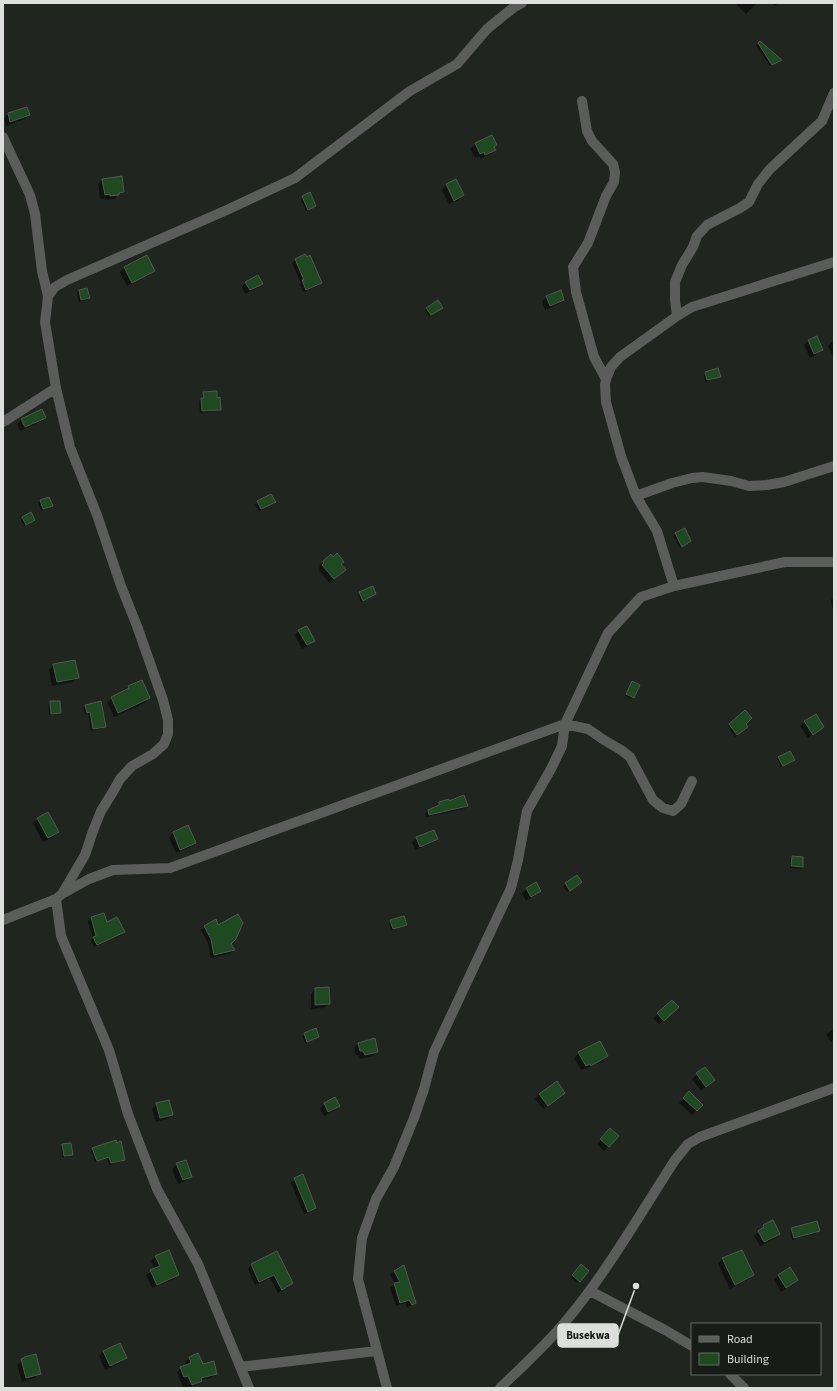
<svg xmlns="http://www.w3.org/2000/svg" width="837" height="1391" font-family="'Source Sans 3',sans-serif">
<rect width="100%" height="100%" fill="#202520"/>
<!-- shadow -->
<path fill="#0007" d="M 739,3 L 757,3 L 746,14 L 737,5 Z
M 772,3 L 780,3 L 774,6 Z
M 760,42 L 778,62 L 770,66 L 756,46 Z
M 27,108 L 29,115 L 25,119 L 6,126 L 4,119 L 8,114 Z
M 491,136 L 496,145 L 494,148 L 495,150 L 490,154 L 480,159 L 479,156 L 475,158 L 471,149 L 475,144 Z
M 103,179 L 123,192 L 114,199 L 106,200 L 105,198 L 100,199 L 98,184 Z
M 456,180 L 463,195 L 459,200 L 449,204 L 442,190 L 446,185 Z
M 303,197 L 315,206 L 306,211 L 301,199 Z
M 306,258 L 321,283 L 317,286 L 303,292 L 300,285 L 301,283 L 292,263 L 295,260 Z
M 125,268 L 153,271 L 149,275 L 127,286 L 120,272 Z
M 246,283 L 261,284 L 257,288 L 245,294 L 242,287 Z
M 87,289 L 89,298 L 87,300 L 79,302 L 77,293 L 79,291 Z
M 547,297 L 563,300 L 559,304 L 545,310 L 542,301 Z
M 427,308 L 440,310 L 429,316 L 425,310 Z
M 816,337 L 822,349 L 817,354 L 810,358 L 804,345 L 808,341 Z
M 834,340 L 834,356 L 833,356 L 828,346 Z
M 706,373 L 719,377 L 717,378 L 705,382 L 704,375 Z
M 204,393 L 216,399 L 220,409 L 218,411 L 200,413 L 199,401 L 202,399 L 202,395 Z
M 45,418 L 40,422 L 20,431 L 17,424 L 22,419 Z
M 271,495 L 272,503 L 259,511 L 255,504 Z
M 40,501 L 52,506 L 41,511 L 38,503 Z
M 23,518 L 34,520 L 24,526 L 21,520 Z
M 684,529 L 688,543 L 680,548 L 673,536 Z
M 323,562 L 340,564 L 340,574 L 329,583 L 319,570 L 320,568 L 319,566 Z
M 360,593 L 375,594 L 361,602 L 358,595 Z
M 833,598 L 834,598 L 834,611 L 833,611 L 831,600 Z
M 299,631 L 313,641 L 309,645 L 302,649 L 295,635 Z
M 53,665 L 78,677 L 73,682 L 52,686 L 49,670 Z
M 141,681 L 149,698 L 145,703 L 114,717 L 107,702 L 128,687 Z
M 631,684 L 634,697 L 632,699 L 625,696 Z
M 51,702 L 60,712 L 58,714 L 49,715 L 49,704 Z
M 85,706 L 105,726 L 103,728 L 91,731 L 88,714 L 85,715 L 83,708 Z
M 805,722 L 823,727 L 808,738 L 800,726 Z
M 729,724 L 744,724 L 747,727 L 735,737 L 728,726 Z
M 779,757 L 791,762 L 781,767 L 777,759 Z
M 449,802 L 467,806 L 464,809 L 426,817 L 425,814 L 439,803 Z
M 38,819 L 58,832 L 53,837 L 43,842 L 33,823 Z
M 188,827 L 195,842 L 190,847 L 176,853 L 169,838 L 173,833 Z
M 417,838 L 436,839 L 432,843 L 416,850 L 412,843 Z
M 792,857 L 802,867 L 800,869 L 790,868 L 790,859 Z
M 576,876 L 579,884 L 567,892 L 563,886 Z
M 527,889 L 540,891 L 535,895 L 526,901 L 522,893 Z
M 91,918 L 106,923 L 124,932 L 121,935 L 94,947 L 91,941 L 93,938 L 88,921 Z
M 391,921 L 406,924 L 404,926 L 391,931 L 389,923 Z
M 205,927 L 229,944 L 234,950 L 230,954 L 211,958 L 208,943 L 201,930 Z
M 315,989 L 329,1004 L 324,1008 L 311,1009 L 311,994 Z
M 672,1001 L 673,1012 L 659,1024 L 653,1018 Z
M 834,1029 L 834,1039 L 831,1042 L 826,1035 Z
M 315,1030 L 318,1037 L 305,1043 L 302,1036 Z
M 358,1044 L 377,1051 L 373,1056 L 360,1059 L 359,1055 L 356,1055 L 354,1048 Z
M 579,1053 L 607,1056 L 603,1061 L 586,1069 L 586,1068 L 581,1070 L 574,1058 Z
M 704,1068 L 713,1080 L 701,1091 L 692,1079 Z
M 689,1093 L 702,1105 L 692,1115 L 679,1103 Z
M 539,1094 L 560,1097 L 543,1109 L 535,1099 Z
M 335,1098 L 339,1105 L 334,1110 L 324,1116 L 320,1109 L 324,1104 Z
M 157,1104 L 172,1114 L 167,1119 L 156,1122 L 152,1109 Z
M 606,1134 L 618,1136 L 604,1151 L 597,1144 Z
M 63,1145 L 72,1154 L 70,1156 L 62,1157 L 61,1147 Z
M 93,1149 L 123,1160 L 121,1162 L 109,1165 L 107,1158 L 95,1162 L 91,1151 Z
M 177,1164 L 191,1176 L 186,1181 L 178,1184 L 172,1169 Z
M 295,1179 L 315,1208 L 312,1211 L 304,1214 L 291,1183 Z
M 764,1226 L 778,1234 L 774,1239 L 760,1246 L 754,1236 Z
M 792,1229 L 819,1231 L 817,1233 L 792,1240 L 790,1231 Z
M 741,1251 L 753,1275 L 749,1279 L 730,1289 L 718,1264 L 722,1259 Z
M 277,1253 L 292,1283 L 288,1287 L 278,1293 L 270,1278 L 255,1285 L 248,1269 L 251,1265 Z
M 156,1256 L 178,1275 L 174,1279 L 152,1288 L 146,1275 L 155,1269 L 151,1261 Z
M 404,1267 L 415,1303 L 407,1308 L 405,1303 L 396,1306 L 390,1288 L 395,1284 L 390,1275 L 394,1271 Z
M 579,1268 L 579,1281 L 577,1283 L 571,1278 Z
M 778,1275 L 797,1280 L 792,1285 L 781,1292 L 774,1280 Z
M 119,1345 L 125,1358 L 121,1363 L 105,1370 L 99,1356 L 103,1352 Z
M 198,1354 L 203,1365 L 216,1373 L 212,1377 L 201,1380 L 197,1384 L 188,1388 L 183,1388 L 177,1372 L 181,1368 L 187,1366 L 185,1362 L 189,1358 Z
M 25,1358 L 40,1374 L 35,1378 L 22,1382 L 17,1365 Z"/>
<!-- building -->
<path fill="#1e4921" stroke="#535852" d="M 760,41 L 782,60 L 772,65 L 758,43 Z
M 27,107 L 30,115 L 10,122 L 8,113 Z
M 492,135 L 497,145 L 494,147 L 496,150 L 485,155 L 484,152 L 480,154 L 475,143 Z
M 122,176 L 124,192 L 119,193 L 119,195 L 110,196 L 110,194 L 105,195 L 102,179 Z
M 456,179 L 464,195 L 454,201 L 446,184 Z
M 310,192 L 316,206 L 308,210 L 302,196 Z
M 305,254 L 307,257 L 310,255 L 322,283 L 306,290 L 302,280 L 304,280 L 295,259 Z
M 147,255 L 155,271 L 132,283 L 124,267 Z
M 258,275 L 263,284 L 250,290 L 245,282 Z
M 87,288 L 90,298 L 81,300 L 79,290 Z
M 561,290 L 564,300 L 550,306 L 546,296 Z
M 438,300 L 443,308 L 431,315 L 426,308 Z
M 817,336 L 823,350 L 814,354 L 808,340 Z
M 718,368 L 721,377 L 707,380 L 705,372 Z
M 217,391 L 217,398 L 220,397 L 221,410 L 202,411 L 201,398 L 204,398 L 203,392 Z
M 42,409 L 46,418 L 25,427 L 21,419 Z
M 271,494 L 276,502 L 261,509 L 257,501 Z
M 49,497 L 53,506 L 43,509 L 40,500 Z
M 31,512 L 35,520 L 26,525 L 22,517 Z
M 685,528 L 691,541 L 682,547 L 675,533 Z
M 337,553 L 344,562 L 341,564 L 346,570 L 334,579 L 322,565 L 324,563 L 323,561 L 331,554 L 333,557 Z
M 373,586 L 376,594 L 363,601 L 359,592 Z
M 307,626 L 315,641 L 307,645 L 298,630 Z
M 75,660 L 79,678 L 57,682 L 53,664 Z
M 142,680 L 150,698 L 118,713 L 111,697 L 129,688 L 128,686 Z
M 632,681 L 640,685 L 634,698 L 626,694 Z
M 50,701 L 60,701 L 61,713 L 51,714 Z
M 101,701 L 106,727 L 93,729 L 90,712 L 87,713 L 85,705 Z
M 745,710 L 752,718 L 746,724 L 748,727 L 737,735 L 729,724 Z
M 816,714 L 824,727 L 813,735 L 804,721 Z
M 790,751 L 795,760 L 783,766 L 778,757 Z
M 464,795 L 468,806 L 429,815 L 428,810 L 439,805 L 439,802 L 449,799 L 449,801 Z
M 48,812 L 59,832 L 48,838 L 37,818 Z
M 188,825 L 196,843 L 180,850 L 173,832 Z
M 434,830 L 438,839 L 420,847 L 416,837 Z
M 792,856 L 803,857 L 803,867 L 791,866 Z
M 577,875 L 582,882 L 570,891 L 565,883 Z
M 536,882 L 541,891 L 531,897 L 526,888 Z
M 104,913 L 107,922 L 117,917 L 125,932 L 97,945 L 93,937 L 96,936 L 91,917 Z
M 238,914 L 243,923 L 236,939 L 231,944 L 235,950 L 214,955 L 211,939 L 204,926 L 216,919 L 218,925 Z
M 404,916 L 407,925 L 393,929 L 390,920 Z
M 329,987 L 330,1004 L 315,1005 L 315,988 Z
M 672,1000 L 679,1007 L 664,1021 L 657,1013 Z
M 316,1028 L 319,1037 L 307,1042 L 304,1033 Z
M 375,1038 L 378,1052 L 365,1055 L 363,1051 L 360,1051 L 358,1043 Z
M 600,1041 L 608,1056 L 591,1066 L 590,1064 L 586,1066 L 578,1052 Z
M 705,1067 L 715,1080 L 706,1087 L 696,1073 Z
M 557,1081 L 565,1093 L 548,1106 L 539,1094 Z
M 689,1091 L 703,1105 L 697,1111 L 683,1098 Z
M 335,1097 L 340,1106 L 328,1112 L 324,1103 Z
M 169,1100 L 173,1115 L 160,1118 L 156,1103 Z
M 610,1128 L 619,1136 L 609,1147 L 600,1139 Z
M 116,1140 L 117,1143 L 121,1141 L 125,1160 L 111,1163 L 109,1157 L 97,1161 L 92,1148 Z
M 71,1143 L 73,1155 L 64,1156 L 62,1144 Z
M 186,1160 L 192,1177 L 183,1180 L 176,1163 Z
M 303,1174 L 316,1208 L 308,1212 L 294,1178 Z
M 773,1220 L 780,1234 L 764,1242 L 758,1231 L 764,1227 L 763,1225 Z
M 817,1221 L 820,1231 L 794,1238 L 791,1228 Z
M 169,1250 L 179,1275 L 157,1285 L 150,1270 L 160,1266 L 155,1256 Z
M 742,1250 L 754,1275 L 735,1285 L 722,1258 Z
M 277,1251 L 293,1283 L 282,1290 L 274,1275 L 259,1282 L 251,1264 Z
M 581,1264 L 589,1271 L 580,1282 L 572,1275 Z
M 404,1265 L 416,1303 L 412,1305 L 409,1300 L 400,1303 L 394,1283 L 400,1282 L 394,1271 Z
M 790,1267 L 798,1280 L 786,1288 L 778,1275 Z
M 120,1343 L 127,1358 L 110,1366 L 103,1351 Z
M 198,1353 L 203,1364 L 214,1361 L 217,1374 L 201,1378 L 202,1381 L 192,1385 L 188,1376 L 184,1377 L 180,1367 L 191,1363 L 189,1357 Z
M 36,1354 L 41,1374 L 26,1378 L 21,1359 L 24,1358 L 24,1357 Z"/>
<g fill="none" stroke-linecap="round" stroke-linejoin="round">
<!-- minor -->
<path stroke="#5a5d5a" stroke-width="10" d="M 582,101 L 587,131 L 592,141 L 613,164 L 615,172 L 614,182 L 606,196 L 588,243 L 573,267 L 576,292 L 594,357 L 606,379
M 3,137 L 30,195 L 35,214 L 42,271 L 48,296
M 677,316 L 675,300 L 675,282 L 682,265 L 693,247 L 697,236 L 707,225 L 740,208 L 749,202 L 758,184 L 770,169 L 822,121 L 834,93
M 3,422 L 56,388
M 636,496 L 672,483 L 692,478 L 703,477 L 731,481 L 749,486 L 767,485 L 784,482 L 834,466
M 674,586 L 657,531 L 636,496 L 621,456 L 606,402 L 605,385 L 606,379 L 611,367 L 620,357 L 677,316 L 692,307 L 834,262
M 62,894 L 85,855 L 93,831 L 101,811 L 114,790 L 120,779 L 132,766 L 153,754 L 164,744 L 168,734 L 168,720 L 163,700 L 137,626 L 121,586 L 97,515 L 70,447 L 56,388 L 45,322 L 47,306 L 48,296 L 55,287 L 67,280 L 229,209 L 295,178 L 410,91 L 457,64 L 487,29 L 513,8 L 522,3
M 56,899 L 61,936 L 109,1050 L 128,1114 L 157,1189 L 198,1264 L 249,1388
M 3,920 L 56,899 L 62,894 L 89,879 L 113,870 L 170,868 L 565,724 L 608,633 L 641,597 L 674,586 L 785,562 L 834,562
M 590,1291 L 665,1330 L 692,1346
M 240,1367 L 376,1351
M 730,1374 L 744,1388
M 387,1388 L 358,1279 L 362,1238 L 376,1199 L 394,1167 L 414,1118 L 424,1089 L 434,1052 L 511,888 L 518,860 L 527,811 L 551,769 L 562,746 L 565,724 L 588,729 L 604,740 L 621,750 L 630,757 L 653,800 L 663,808 L 673,811 L 681,804 L 692,781
M 500,1388 C 522,1367 546,1345 566,1321 C 607,1272 640,1214 675,1160 L 688,1144 L 700,1137 L 834,1088"/>
</g>
<!-- callouts -->
<path fill="none" stroke="#dcdfdc" stroke-width="1.5" d="M636 1286L618 1335"/>
<circle fill="#dcdfdc" stroke="#171c17" stroke-width="1.5" cx="636" cy="1286" r="4"/>
<rect fill="#dcdfdc" stroke="#dcdfdc" stroke-width="1.5" x="558" y="1324" width="60" height="23" rx="4"/>
<g font-size="11" text-anchor="middle" font-weight="bold" fill="#111">
<text x="588" y="1339">Busekwa</text>
</g>
<!-- border -->
<rect width="837" height="1391" fill="none" stroke="#dcdfdc" stroke-width="8"/>
<!-- legend -->
<rect x="691" y="1323" width="130" height="52" fill="#171c17" stroke="#666a66"/>
<rect x="699" y="1336" width="20" height="6" fill="#5a5d5a" stroke="#666a66"/>
<text x="727" y="1343" font-size="12" fill="#dcdfdc">Road</text>
<rect x="699" y="1353" width="20" height="12" fill="#1e4921" stroke="#666a66"/>
<text x="727" y="1363" font-size="12" fill="#dcdfdc">Building</text>
</svg>
